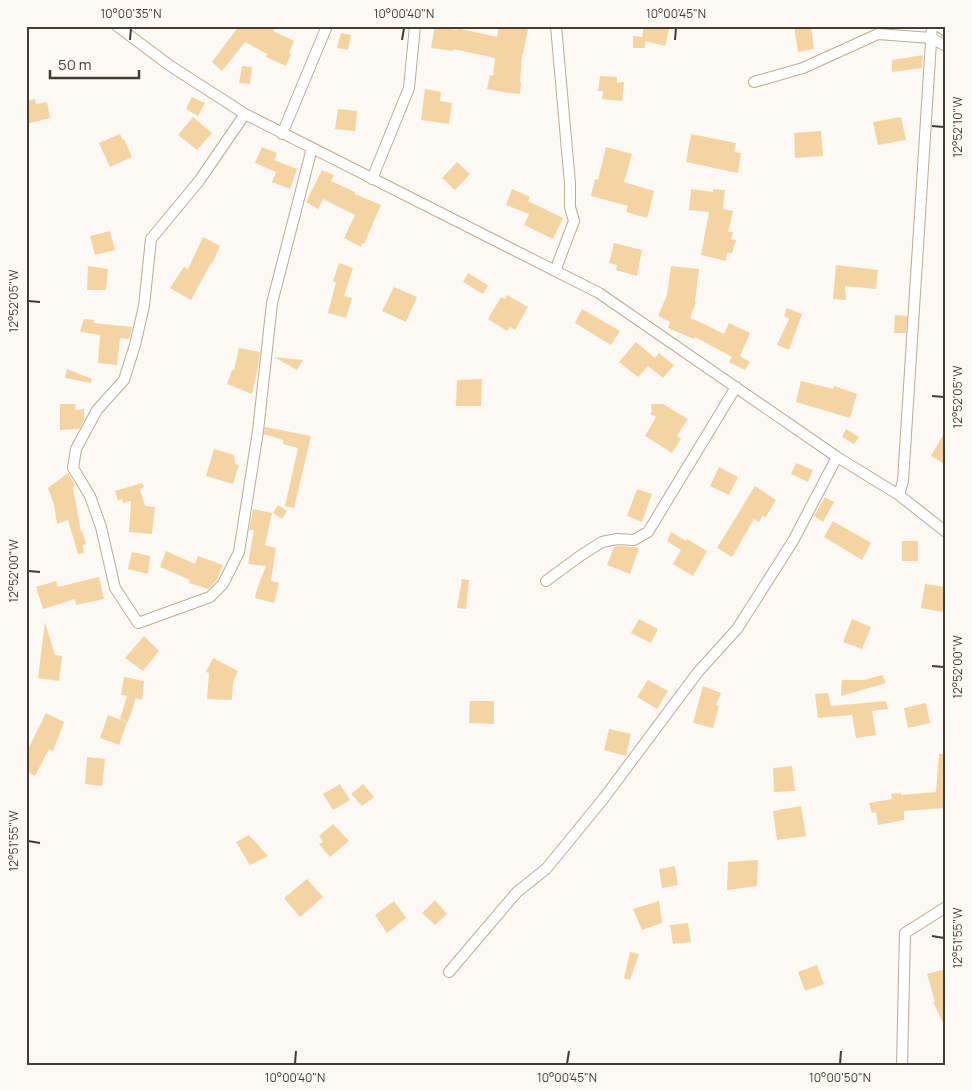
<svg xmlns="http://www.w3.org/2000/svg" width="972" height="1091" font-family="Manrope,sans-serif">
<rect width="100%" height="100%" fill="#fcf8f3"/>
<!-- building -->
<path fill="#f4d4a2" d="M 239,26 L 276,26 L 273,31 L 294,41 L 289,53 L 291,54 L 286,66 L 266,57 L 267,54 L 245,42 L 222,71 L 212,62 Z
M 435,26 L 457,30 L 457,28 L 497,37 L 499,26 L 514,26 L 528,29 L 523,54 L 522,54 L 520,82 L 521,82 L 520,94 L 509,93 L 487,89 L 490,75 L 493,76 L 495,58 L 453,49 L 453,51 L 431,48 Z
M 644,26 L 670,26 L 665,46 L 645,41 L 645,48 L 633,48 L 633,36 L 642,37 Z
M 794,26 L 811,26 L 814,49 L 798,52 Z
M 341,33 L 351,35 L 348,50 L 337,48 Z
M 923,55 L 922,68 L 892,72 L 892,60 Z
M 242,66 L 252,67 L 250,84 L 239,83 Z
M 600,76 L 617,77 L 617,83 L 624,82 L 622,101 L 602,99 L 603,91 L 598,91 Z
M 425,89 L 441,92 L 440,101 L 452,103 L 449,124 L 421,120 Z
M 192,97 L 205,103 L 198,116 L 186,109 Z
M 35,99 L 36,104 L 47,102 L 50,118 L 26,124 L 26,101 Z
M 338,109 L 357,111 L 355,131 L 335,129 Z
M 193,117 L 212,133 L 197,150 L 178,135 Z
M 901,117 L 906,140 L 878,145 L 873,122 Z
M 821,131 L 823,156 L 795,158 L 794,133 Z
M 120,134 L 123,140 L 124,139 L 132,157 L 110,167 L 99,143 Z
M 691,134 L 736,143 L 734,152 L 741,153 L 738,173 L 686,162 Z
M 262,147 L 277,153 L 274,160 L 297,169 L 290,189 L 272,182 L 276,172 L 255,163 Z
M 606,147 L 632,154 L 624,182 L 654,191 L 647,218 L 626,212 L 628,206 L 591,196 L 595,179 L 598,180 Z
M 457,162 L 470,174 L 455,190 L 442,178 Z
M 322,170 L 334,175 L 331,181 L 355,192 L 355,194 L 381,205 L 364,244 L 362,243 L 361,247 L 344,238 L 355,215 L 323,199 L 318,209 L 306,202 Z
M 512,189 L 530,197 L 528,201 L 563,218 L 553,239 L 524,225 L 529,214 L 506,205 Z
M 691,189 L 713,192 L 713,189 L 725,190 L 723,209 L 733,211 L 728,232 L 733,232 L 731,239 L 736,240 L 732,253 L 727,253 L 726,261 L 701,255 L 709,212 L 689,210 Z
M 110,231 L 115,250 L 95,255 L 90,236 Z
M 203,237 L 220,246 L 212,264 L 211,263 L 191,300 L 170,288 L 184,267 L 188,269 Z
M 614,243 L 642,250 L 637,276 L 616,270 L 617,265 L 609,263 Z
M 339,263 L 353,268 L 344,296 L 352,298 L 346,318 L 328,313 L 336,282 L 333,281 Z
M 836,265 L 878,270 L 876,289 L 845,286 L 846,300 L 833,299 Z
M 88,266 L 108,269 L 106,290 L 87,290 Z
M 671,266 L 699,269 L 695,301 L 696,302 L 690,318 L 706,325 L 724,334 L 729,323 L 750,333 L 740,356 L 750,362 L 745,370 L 729,362 L 732,357 L 695,337 L 694,339 L 668,328 L 670,322 L 658,316 L 667,295 Z
M 468,273 L 488,285 L 483,294 L 463,282 Z
M 394,287 L 417,297 L 406,322 L 382,311 Z
M 507,295 L 528,307 L 515,330 L 510,327 L 507,331 L 488,319 L 501,297 L 505,299 Z
M 787,308 L 802,314 L 789,350 L 777,345 L 789,319 L 784,316 Z
M 582,309 L 620,331 L 611,345 L 575,323 Z
M 895,315 L 907,316 L 906,333 L 894,333 Z
M 84,319 L 94,320 L 94,323 L 132,327 L 129,339 L 120,338 L 117,365 L 98,363 L 100,335 L 80,332 Z
M 636,342 L 655,358 L 659,353 L 674,365 L 663,378 L 648,366 L 638,377 L 619,362 Z
M 239,348 L 260,352 L 258,368 L 252,394 L 227,384 L 232,370 L 234,370 Z
M 274,357 L 303,360 L 297,370 Z
M 67,369 L 92,379 L 91,383 L 65,378 Z
M 482,379 L 481,406 L 456,406 L 457,380 Z
M 801,381 L 833,389 L 834,386 L 857,394 L 850,418 L 796,402 Z
M 60,404 L 76,404 L 75,410 L 84,409 L 84,420 L 79,429 L 60,430 Z
M 651,404 L 663,404 L 688,419 L 677,436 L 681,439 L 672,453 L 645,436 L 656,417 L 650,414 L 652,411 Z
M 265,427 L 311,436 L 294,508 L 285,506 L 298,448 L 283,444 L 283,440 L 264,434 Z
M 846,429 L 859,437 L 854,444 L 842,437 Z
M 946,430 L 946,465 L 931,456 Z
M 214,449 L 234,455 L 235,464 L 239,465 L 233,484 L 206,476 Z
M 796,463 L 813,470 L 808,482 L 791,474 Z
M 719,467 L 738,477 L 729,495 L 710,486 Z
M 68,473 L 75,485 L 73,487 L 81,532 L 82,531 L 86,544 L 83,545 L 84,553 L 78,554 L 68,520 L 57,524 L 54,505 L 48,488 Z
M 142,483 L 144,487 L 140,489 L 145,506 L 155,507 L 152,534 L 129,532 L 131,501 L 123,503 L 122,499 L 118,501 L 115,491 Z
M 755,486 L 776,500 L 765,518 L 763,515 L 759,522 L 754,519 L 732,557 L 717,548 Z
M 637,489 L 652,494 L 642,522 L 627,516 Z
M 825,497 L 834,502 L 823,522 L 814,516 Z
M 278,505 L 287,511 L 282,519 L 273,513 Z
M 253,509 L 272,513 L 265,545 L 276,548 L 271,581 L 279,583 L 274,603 L 255,598 L 257,589 L 266,566 L 248,564 L 254,530 L 249,530 Z
M 833,521 L 871,543 L 862,560 L 824,537 Z
M 671,532 L 686,541 L 687,539 L 707,551 L 693,576 L 673,564 L 681,550 L 667,541 Z
M 902,541 L 918,541 L 918,561 L 902,561 Z
M 617,546 L 635,547 L 639,548 L 630,574 L 607,565 L 614,547 Z
M 166,551 L 195,564 L 198,556 L 223,565 L 217,580 L 208,589 L 189,583 L 190,580 L 160,567 Z
M 132,552 L 150,556 L 148,574 L 128,569 Z
M 99,577 L 104,599 L 76,605 L 75,599 L 43,609 L 36,587 L 56,581 L 58,587 Z
M 462,579 L 469,580 L 466,609 L 457,608 Z
M 925,584 L 946,587 L 946,604 L 944,612 L 921,608 Z
M 639,619 L 658,629 L 651,643 L 631,633 Z
M 852,619 L 871,627 L 862,649 L 843,642 Z
M 45,622 L 55,655 L 62,656 L 59,681 L 38,678 Z
M 144,636 L 159,651 L 143,671 L 125,658 Z
M 213,658 L 238,671 L 233,682 L 232,700 L 207,699 L 209,673 L 206,672 Z
M 882,675 L 886,683 L 841,696 L 842,680 L 864,680 Z
M 124,677 L 144,681 L 142,700 L 136,698 L 128,722 L 120,719 L 127,696 L 121,695 Z
M 648,680 L 668,691 L 657,709 L 637,697 Z
M 703,686 L 721,693 L 716,705 L 719,706 L 713,728 L 693,723 Z
M 828,693 L 831,706 L 886,701 L 888,709 L 872,711 L 876,735 L 856,738 L 852,715 L 818,718 L 815,694 Z
M 470,701 L 494,701 L 494,724 L 469,723 Z
M 926,703 L 930,723 L 908,728 L 904,708 Z
M 46,713 L 64,722 L 53,751 L 49,749 L 35,776 L 26,771 L 26,753 Z
M 108,715 L 127,722 L 119,745 L 100,738 Z
M 609,729 L 631,734 L 626,756 L 604,750 Z
M 939,754 L 946,754 L 946,782 L 943,781 L 945,808 L 904,811 L 904,820 L 878,825 L 876,812 L 872,813 L 869,803 L 892,799 L 891,794 L 901,793 L 901,795 L 936,792 Z
M 87,757 L 105,759 L 102,786 L 85,784 Z
M 792,766 L 795,791 L 774,792 L 773,768 Z
M 340,784 L 350,800 L 333,810 L 323,794 Z
M 363,784 L 374,797 L 362,806 L 351,794 Z
M 801,806 L 806,836 L 777,840 L 773,811 Z
M 333,824 L 349,841 L 330,857 L 319,844 L 323,842 L 319,836 Z
M 249,835 L 268,856 L 250,865 L 236,842 Z
M 758,860 L 757,886 L 727,890 L 728,862 Z
M 675,866 L 678,885 L 662,888 L 659,869 Z
M 307,879 L 323,897 L 300,917 L 284,898 Z
M 435,900 L 447,914 L 435,925 L 422,913 Z
M 394,901 L 406,918 L 387,933 L 375,915 Z
M 659,901 L 662,923 L 642,930 L 633,909 Z
M 688,923 L 691,942 L 673,944 L 670,925 Z
M 630,952 L 639,954 L 630,980 L 624,978 Z
M 817,965 L 824,984 L 805,991 L 798,972 Z
M 946,969 L 946,1029 L 933,1002 L 935,1002 L 927,974 Z"/>
<g fill="none" stroke-linecap="round" stroke-linejoin="round">
<!-- street casing -->
<g stroke="#bdab90" stroke-width="12">
<path id="street" d="M 117,26 L 169,65 L 245,114 L 599,293 L 837,457 L 899,495 L 946,532
M 939,26 L 946,31
M 754,82 L 803,68 L 878,34 L 931,38 L 946,46
M 245,114 L 199,181 L 151,239 L 144,306 L 135,345 L 124,380 L 97,410 L 76,449 L 73,468 L 90,496 L 101,527 L 115,588 L 138,623 L 210,597 L 223,584 L 239,552 L 258,431 L 272,303 L 312,148
M 282,134 L 327,26
M 372,179 L 409,88 L 415,26
M 555,271 L 574,221 L 570,207 L 570,184 L 556,26
M 899,495 L 903,481 L 932,26
M 546,581 L 580,556 L 602,542 L 617,539 L 634,540 L 648,532 L 736,387
M 449,972 L 517,892 L 546,869 L 604,798 L 698,672 L 737,629 L 793,541 L 837,457
M 902,1065 L 905,933 L 946,907"/>
</g>
<!-- street -->
<use href="#street" stroke="#fff" stroke-width="10"/>
</g>
<!-- ticks -->
<path fill="none" stroke="#433c30" stroke-width="2" d="M 130,40 L 131,28M 402,40 L 404,28M 675,40 L 676,28M 932,126 L 944,127M 28,301 L 40,302M 932,396 L 944,397M 28,571 L 40,572M 932,666 L 944,667M 28,841 L 40,843M 932,936 L 944,938M 295,1064 L 296,1051M 567,1064 L 569,1051M 840,1064 L 841,1051"/>
<!-- border -->
<rect width="972" height="1091" fill="none" stroke="#fcf8f3" stroke-width="55"/>
<!-- scale -->
<path d="M50 70v8h89v-8" fill="none" stroke="#433c30" stroke-width="2.5"/>
<text x="58" y="70" font-size="15" fill="#433c30" stroke="#fcf8f3" stroke-width="4" paint-order="stroke">50 m</text>
<rect x="28" y="28" width="916" height="1036" fill="none" stroke="#433c30" stroke-width="2"/>
<g font-size="12" text-anchor="middle" fill="#433c30">
<text x="131" y="18">10°00'35"N</text>
<text x="404" y="18">10°00'40"N</text>
<text x="676" y="18">10°00'45"N</text>
<text transform="translate(958 127) rotate(-90)" y="4">12°52'10"W</text>
<text transform="translate(14 301) rotate(-90)" y="4">12°52'05"W</text>
<text transform="translate(958 397) rotate(-90)" y="4">12°52'05"W</text>
<text transform="translate(14 571) rotate(-90)" y="4">12°52'00"W</text>
<text transform="translate(958 667) rotate(-90)" y="4">12°52'00"W</text>
<text transform="translate(14 841) rotate(-90)" y="4">12°51'55"W</text>
<text transform="translate(958 938) rotate(-90)" y="4">12°51'55"W</text>
<text x="295" y="1082">10°00'40"N</text>
<text x="567" y="1082">10°00'45"N</text>
<text x="840" y="1082">10°00'50"N</text>
</g>
</svg>
